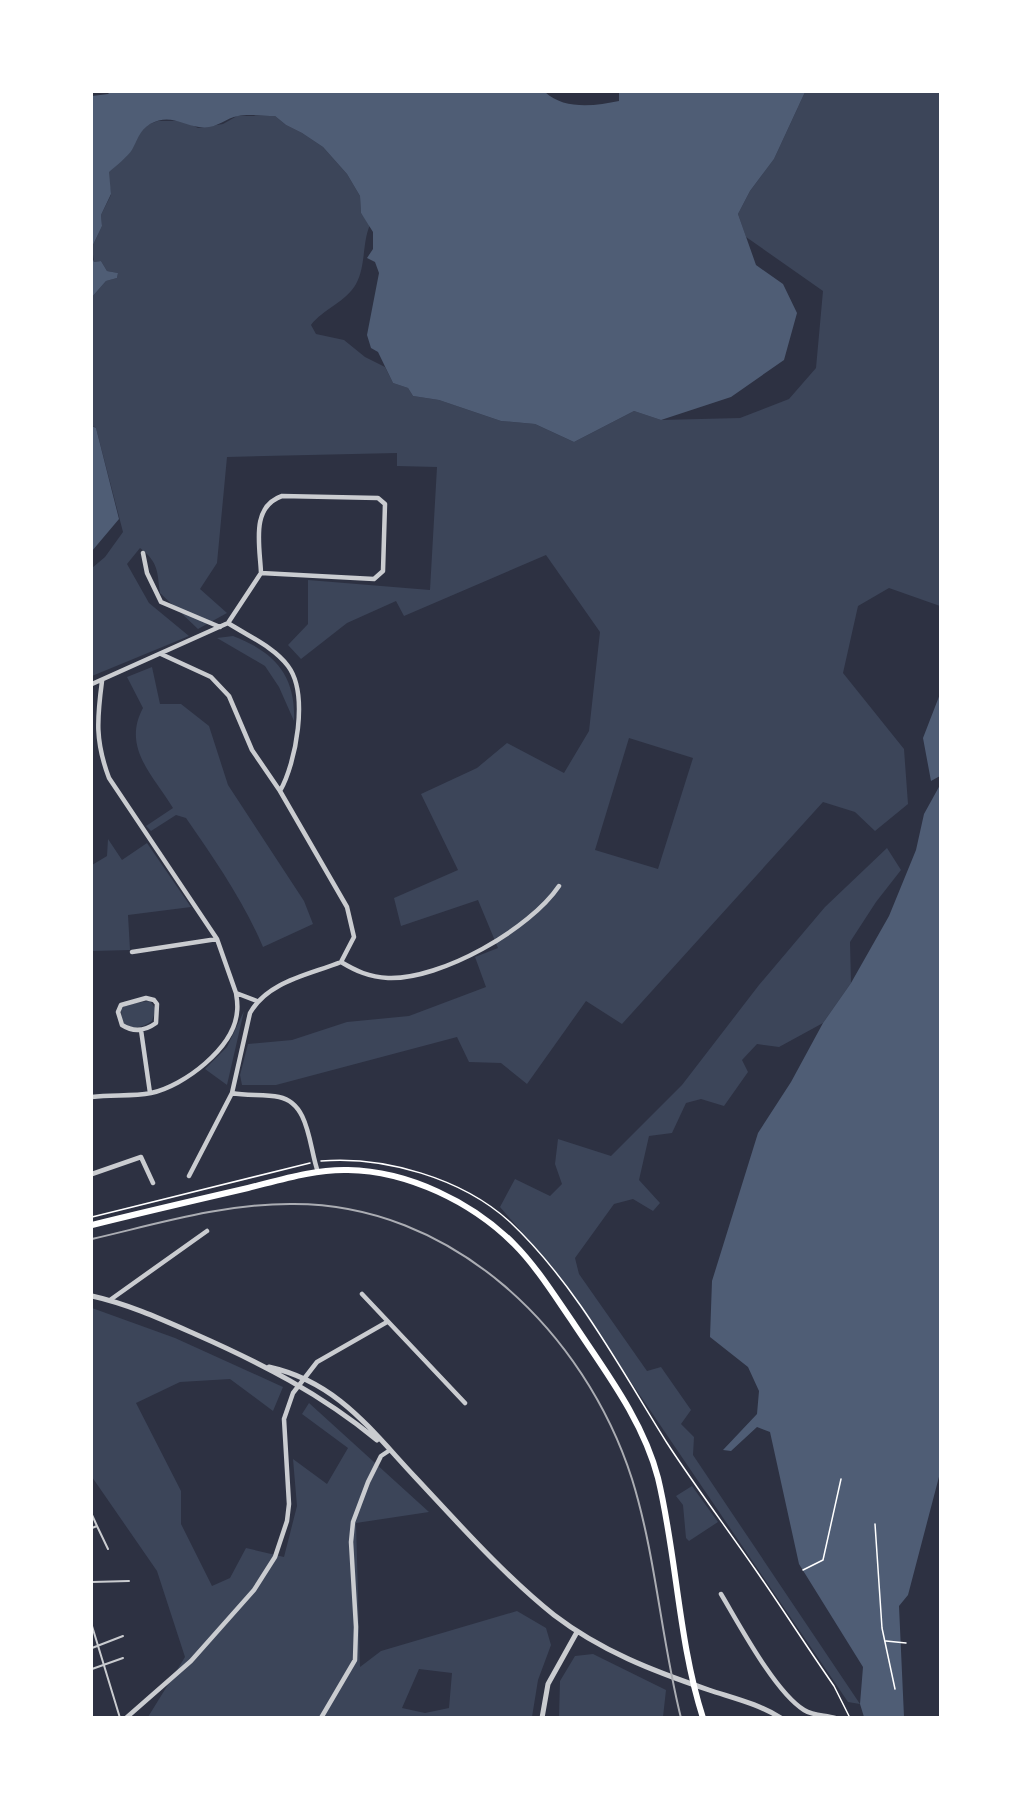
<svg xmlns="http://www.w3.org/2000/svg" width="1032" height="1809" font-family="Quicksand,sans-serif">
<rect width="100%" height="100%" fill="#2d3142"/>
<!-- green -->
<path fill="#3c4559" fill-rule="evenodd" d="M 805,92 L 940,92 L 940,606 L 889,588 L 858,606 L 843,673 L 904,749 L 908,804 L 875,831 L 855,812 L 823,802 L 622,1024 L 586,1001 L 527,1084 L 501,1063 L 469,1062 L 457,1037 L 276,1085 L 242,1085 L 240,1075 L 248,1044 L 292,1040 L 347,1022 L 409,1016 L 486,987 L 475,957 L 498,948 L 478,900 L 401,926 L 394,898 L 458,870 L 421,794 L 477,768 L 507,743 L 564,773 L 589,731 L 600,632 L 546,555 L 404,616 L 396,601 L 347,623 L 301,659 L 288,645 L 308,624 L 308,580 L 430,590 L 437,467 L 397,466 L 397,453 L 227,457 L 217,563 L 200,589 L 227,613 L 198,629 L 160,593 C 157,571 159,563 140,548 L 127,564 L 149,603 L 189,636 L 92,676 L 92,568 L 105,557 L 123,532 L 96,428 L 92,425 L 92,297 L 106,281 L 117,278 L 118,273 L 107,271 L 101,261 L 94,262 L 92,247 L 102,226 L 101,215 L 111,195 L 108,172 L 132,150 L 133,142 L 147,125 L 158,121 L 184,121 L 198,128 L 223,124 L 237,116 L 275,116 L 286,125 L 302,133 L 323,147 L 347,174 L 360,196 L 361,213 L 370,225 C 362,243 366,266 356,284 C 346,302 323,309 311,325 L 316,334 L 344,340 L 365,357 L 385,367 L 393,383 L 408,388 L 413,396 L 439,400 L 501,421 L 535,424 L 574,442 L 634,411 L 661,420 L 740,418 L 789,399 L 816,368 L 823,291 L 746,237 L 738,214 L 750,191 L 774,159 ZM 629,738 L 693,758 L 658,869 L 595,850 Z
M 233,636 C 275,652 296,676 294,721 L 279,687 L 265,666 L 217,638 Z
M 152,667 L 160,704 L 181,704 L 209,726 L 228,785 L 304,901 L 313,924 L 263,947 C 243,900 215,860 186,818 L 176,815 L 151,831 L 146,826 L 173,808 C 152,774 122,747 143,708 L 127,677 Z
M 108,839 L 122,860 L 147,843 L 191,907 L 128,915 L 130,950 L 92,951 L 92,865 L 107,856 Z
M 887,848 L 901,870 L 876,902 L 850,942 L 851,983 L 823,1023 L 779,1047 L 757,1044 L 742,1060 L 748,1072 L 724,1106 L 701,1099 L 686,1103 L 672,1133 L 649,1136 L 639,1180 L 660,1203 L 653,1211 L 633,1199 L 614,1204 L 575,1258 L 579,1274 L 647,1371 L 661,1367 L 691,1410 L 681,1424 L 694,1437 L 693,1455 L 860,1704 L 848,1702 L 555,1270 L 500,1207 L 515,1179 L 550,1196 L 562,1184 L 555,1164 L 558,1139 L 611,1156 L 682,1085 L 759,985 L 825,907 Z
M 150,1001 L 156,1009 L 152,1021 C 143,1028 131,1030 122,1022 L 121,1009 L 127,1004 Z
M 244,1011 L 227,1085 L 205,1069 L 227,1047 Z
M 92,1308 L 175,1338 L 283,1387 L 273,1411 L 230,1379 L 180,1382 L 136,1403 L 181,1491 L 181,1524 L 212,1586 L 230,1578 L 246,1548 L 284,1557 L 297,1506 L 293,1459 L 327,1484 L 348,1448 L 302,1414 L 309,1403 L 429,1512 L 356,1523 L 360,1667 L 381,1651 L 517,1611 L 546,1628 L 551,1645 L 538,1680 L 532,1717 L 148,1717 L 185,1657 L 157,1571 L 92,1477 ZM 419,1669 L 452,1673 L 449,1708 L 425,1713 L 402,1708 Z
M 692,1486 L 718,1522 L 689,1541 L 686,1538 L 683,1505 L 676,1496 Z
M 593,1654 L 666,1690 L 663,1717 L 559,1717 L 560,1681 L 575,1656 Z"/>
<!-- water -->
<path fill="#4f5d75" d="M 110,92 L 545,92 C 564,110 595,106 619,101 L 619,92 L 805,92 L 774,159 L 750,191 L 738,214 L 756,265 L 783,284 L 797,313 L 784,360 L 731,397 L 661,420 L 634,411 L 574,442 L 535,424 L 501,421 L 439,400 L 413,396 L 408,388 L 393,383 L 378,352 L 371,348 L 367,335 L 379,273 L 375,262 L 367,258 L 373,249 L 373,232 L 361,213 L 360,196 L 347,174 L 323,147 L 302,133 L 286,125 L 275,116 C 264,116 249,114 238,116 C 225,118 216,130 199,127 C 182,125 170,113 150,124 C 139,131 137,141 132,150 C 128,156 115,167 109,172 L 111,194 L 101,215 L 102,226 L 92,247 L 92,96 L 108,94 Z
M 92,257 L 94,262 L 101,261 L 107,271 L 118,273 L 117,278 L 106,281 L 92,297 Z
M 92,426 L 96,428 L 119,519 L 92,551 Z
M 940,694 L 940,776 L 931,781 L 923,738 Z
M 940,785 L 940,1473 L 908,1595 L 899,1606 L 904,1717 L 864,1717 L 860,1704 L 863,1667 L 799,1564 L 770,1432 L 757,1427 L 731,1451 L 723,1450 L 757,1414 L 759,1391 L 748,1367 L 710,1337 L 712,1281 L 758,1133 L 791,1082 L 823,1023 L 851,983 L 889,916 L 916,850 L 924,814 Z"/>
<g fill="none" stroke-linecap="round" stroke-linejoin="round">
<!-- path -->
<path stroke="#fff" stroke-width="1.5" d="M 321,1161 C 384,1156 462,1178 510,1222 C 575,1283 620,1368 667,1443 C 695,1486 726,1527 755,1569 C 782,1608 807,1647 834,1686 L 850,1718
M 92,1217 L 310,1163
M 875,1524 L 882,1628 L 895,1689
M 803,1570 L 823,1560 L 841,1479
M 886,1641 L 906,1643"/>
<!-- service -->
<path stroke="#caccd0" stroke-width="2" d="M 92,1515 L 97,1526 L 92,1528
M 97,1526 L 108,1549
M 92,1582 L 129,1581
M 92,1626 L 120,1718
M 92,1648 L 123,1636
M 92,1669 L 123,1658"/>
<!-- minor -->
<path stroke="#caccd0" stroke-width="4.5" d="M 143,553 L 147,573 L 161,602 L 220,627
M 228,623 C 248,636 274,647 288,666 C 309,694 296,763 280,791
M 161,654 L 211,677 L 229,696 L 252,750 L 280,791 L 347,907 L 354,937 L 341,962 C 309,975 268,981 250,1013 L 232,1093 L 189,1176
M 102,681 C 97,719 95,741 109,778 L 217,939 L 236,993
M 92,684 L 228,623 L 261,573 L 374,579 L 383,571 L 385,504 L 378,498 L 282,496 C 250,507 260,546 261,573
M 132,952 L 217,939
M 341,962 C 356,971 369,977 388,978 C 441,980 530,929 559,886
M 146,998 L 154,1000 L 157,1004 L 156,1023 C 145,1031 133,1032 122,1025 L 118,1012 L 121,1005 Z
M 141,1030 L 150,1093
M 232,1093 C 247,1096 264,1094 279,1097 C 310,1103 309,1148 318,1172
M 92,1097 C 111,1094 131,1097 151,1093 C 184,1086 234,1048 237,1012 C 238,1006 237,999 236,993 L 257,1001
M 92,1174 L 141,1157 L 153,1183
M 362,1294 L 465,1403
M 110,1300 L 207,1231
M 721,1594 C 739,1624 775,1692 804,1710 C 814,1716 825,1715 835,1718
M 126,1718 L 191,1661 L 254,1590 L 275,1557 L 287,1521 L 289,1504 L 284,1419 L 293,1393 L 317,1362 L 387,1322
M 321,1718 L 355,1660 L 356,1627 L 351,1542 L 353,1522 L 368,1482 L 381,1456 L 390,1450"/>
<!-- tertiary -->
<path stroke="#caccd0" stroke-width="5" d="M 92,1296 C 128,1304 161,1319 195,1334 C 261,1363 321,1394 377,1440
M 269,1367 C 337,1382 370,1429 415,1477 C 459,1524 504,1575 554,1615 C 601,1651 653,1671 709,1690 C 733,1698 759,1704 781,1718
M 542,1718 L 548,1684 L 577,1632"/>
<!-- secondary -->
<path stroke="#fff" stroke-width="6" d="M 92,1225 C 144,1212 196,1200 248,1188 C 280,1180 315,1169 348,1170 C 408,1171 472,1202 514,1244 C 536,1266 554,1295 572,1321 C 605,1371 643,1420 658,1478 C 677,1557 678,1640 703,1718"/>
<!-- rail -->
<path stroke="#abadb3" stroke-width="2" d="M 92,1239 C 157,1224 222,1204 290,1204 C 452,1202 585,1332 632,1479 C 656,1556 661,1639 681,1718"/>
</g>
<!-- border -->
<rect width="1032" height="1809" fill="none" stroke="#ffffff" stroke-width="186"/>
</svg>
